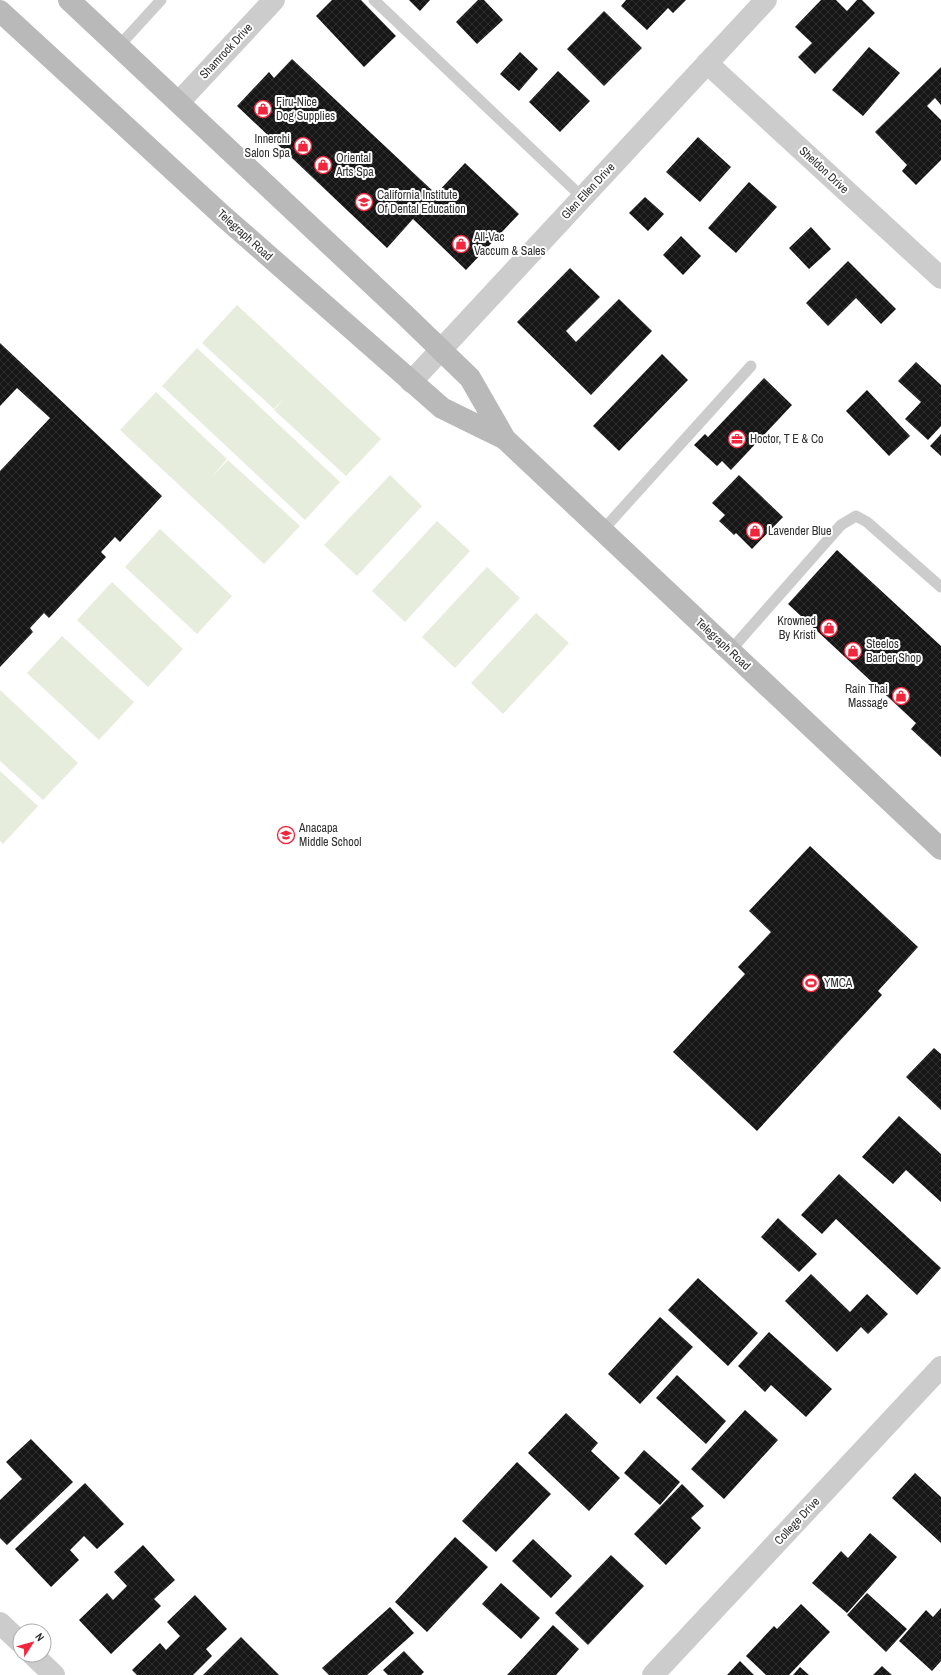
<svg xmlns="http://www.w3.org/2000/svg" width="941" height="1675" font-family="'Archivo Narrow',sans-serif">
<defs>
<pattern id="building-cross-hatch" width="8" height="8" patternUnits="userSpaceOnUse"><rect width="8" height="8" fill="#161616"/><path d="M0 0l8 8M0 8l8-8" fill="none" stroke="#303030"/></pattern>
</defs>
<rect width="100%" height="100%" fill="#fff"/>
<!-- pitch -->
<path fill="#e6eddc" d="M 237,305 L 381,439 L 346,476 L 274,410 L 287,395 L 274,409 L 202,343 Z
M 197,348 L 340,482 L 305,520 L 162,386 Z
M 156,392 L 227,459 L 211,478 L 228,460 L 300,526 L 264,564 L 120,430 Z
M 390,475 L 422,506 L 357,576 L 324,545 Z
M 437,521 L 470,551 L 405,622 L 372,591 Z
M 160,529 L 232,596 L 197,634 L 125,567 Z
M 487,567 L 520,598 L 455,668 L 422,637 Z
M 112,582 L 183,649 L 148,687 L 77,620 Z
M 536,613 L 569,643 L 503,714 L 471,683 Z
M 62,636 L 134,702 L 99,740 L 27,673 Z
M 0,690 L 78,763 L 43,800 L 0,761 Z
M 0,771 L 38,806 L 3,844 L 0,841 Z"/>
<!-- building -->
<path fill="url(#building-cross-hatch)" d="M 332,0 L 361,0 L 396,36 L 364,67 L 316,16 Z
M 409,0 L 430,0 L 420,11 Z
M 478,0 L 484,0 L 503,20 L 477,44 L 456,22 Z
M 626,0 L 686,0 L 673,13 L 668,8 L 647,30 L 621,6 Z
M 821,0 L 836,0 L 847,11 L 857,0 L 862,0 L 875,13 L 815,74 L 798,57 L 812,43 L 795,27 Z
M 604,11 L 642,48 L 604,86 L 567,49 Z
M 869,47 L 900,73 L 863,116 L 832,90 Z
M 520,52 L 538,69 L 519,91 L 500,74 Z
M 292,59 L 436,194 L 465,163 L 519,214 L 466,270 L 413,219 L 387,248 L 237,106 L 269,72 L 274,78 Z
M 941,67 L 941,105 L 935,98 L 927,106 L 941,120 L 941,160 L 916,185 L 902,171 L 907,165 L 875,132 Z
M 558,71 L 590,101 L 560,132 L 529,102 Z
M 698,137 L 731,167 L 700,202 L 666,172 Z
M 749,182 L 777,207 L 736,253 L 708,228 Z
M 645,197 L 664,214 L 648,231 L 629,213 Z
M 811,227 L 831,249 L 809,269 L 789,248 Z
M 681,236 L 701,256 L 683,275 L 663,255 Z
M 848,261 L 896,309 L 881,324 L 856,298 L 828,326 L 806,303 Z
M 570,268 L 600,297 L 566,331 L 576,342 L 619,299 L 652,331 L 591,395 L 517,322 Z
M 0,343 L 162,496 L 120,542 L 115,537 L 101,552 L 106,557 L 49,618 L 44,613 L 30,628 L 33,632 L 0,667 L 0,471 L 50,418 L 17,388 L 0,406 Z
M 662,354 L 688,380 L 619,451 L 593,426 Z
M 916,362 L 941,385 L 941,426 L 928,440 L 905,419 L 921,402 L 898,381 Z
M 764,378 L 792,405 L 731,470 L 722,461 L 717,466 L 694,445 L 705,434 L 708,437 Z
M 867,390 L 910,436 L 889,456 L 846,411 Z
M 941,434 L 941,456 L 930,446 Z
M 739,475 L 783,517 L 752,549 L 736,533 L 734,535 L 719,521 L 725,515 L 712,503 Z
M 837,550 L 941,646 L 941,757 L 911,729 L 916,723 L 788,604 Z
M 810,846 L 918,947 L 878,991 L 882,995 L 757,1131 L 673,1052 L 745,974 L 738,967 L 771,932 L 749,911 Z
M 934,1048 L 941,1054 L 941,1110 L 906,1077 Z
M 899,1116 L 941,1154 L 941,1202 L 906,1170 L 893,1184 L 862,1157 Z
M 839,1174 L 941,1268 L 917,1295 L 836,1219 L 822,1234 L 801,1215 Z
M 778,1218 L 817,1254 L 799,1272 L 761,1237 Z
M 811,1274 L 850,1312 L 867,1294 L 888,1314 L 868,1334 L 861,1327 L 837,1352 L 785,1301 Z
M 698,1278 L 758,1333 L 728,1366 L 668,1310 Z
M 660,1317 L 693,1347 L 640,1404 L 608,1374 Z
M 769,1332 L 832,1389 L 806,1417 L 771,1385 L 765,1392 L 738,1366 Z
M 677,1375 L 726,1421 L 706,1444 L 656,1398 Z
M 745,1410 L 778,1440 L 724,1499 L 691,1469 Z
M 566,1413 L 598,1443 L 591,1451 L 620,1478 L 589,1511 L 528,1453 Z
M 31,1439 L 73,1482 L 7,1545 L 0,1538 L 0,1500 L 22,1479 L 6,1462 Z
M 644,1450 L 680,1482 L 660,1505 L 624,1473 Z
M 517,1462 L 551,1494 L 496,1552 L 462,1521 Z
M 915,1473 L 941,1497 L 941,1543 L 892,1498 Z
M 85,1483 L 124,1524 L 97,1549 L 84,1536 L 70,1550 L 79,1560 L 51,1587 L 15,1549 Z
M 682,1484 L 704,1506 L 691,1518 L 701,1528 L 666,1565 L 634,1534 Z
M 870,1533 L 897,1557 L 847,1613 L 812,1583 L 841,1551 L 848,1558 Z
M 455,1537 L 488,1567 L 427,1632 L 395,1602 Z
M 533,1539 L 572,1576 L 551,1598 L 512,1561 Z
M 143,1545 L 175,1580 L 154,1599 L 161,1606 L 111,1654 L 79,1620 L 107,1593 L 113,1600 L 127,1586 L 114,1572 Z
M 611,1555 L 644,1586 L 588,1645 L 555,1613 Z
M 501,1583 L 540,1618 L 521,1639 L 482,1604 Z
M 867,1593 L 907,1629 L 886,1652 L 847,1615 Z
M 195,1595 L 227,1629 L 206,1649 L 212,1656 L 193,1675 L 137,1675 L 132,1670 L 160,1643 L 166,1650 L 180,1636 L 167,1622 Z
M 801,1604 L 830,1632 L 789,1675 L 766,1675 L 746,1656 L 774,1626 L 777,1629 Z
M 390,1607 L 414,1633 L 367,1675 L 329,1675 L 322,1668 Z
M 941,1608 L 941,1661 L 932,1671 L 899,1641 L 926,1610 L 933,1617 Z
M 553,1625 L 579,1649 L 556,1675 L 507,1675 Z
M 241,1637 L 279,1675 L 203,1675 Z
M 404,1651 L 424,1672 L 421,1675 L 388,1675 L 383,1670 Z
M 740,1661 L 754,1675 L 727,1675 Z
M 882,1666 L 892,1675 L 873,1675 Z
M 800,1667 L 809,1675 L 793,1675 Z"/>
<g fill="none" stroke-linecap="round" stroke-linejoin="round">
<!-- service -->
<path stroke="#ccc" stroke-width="11" d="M 374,0 L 582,197
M 119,46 L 161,0
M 602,531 L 751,366
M 730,651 L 841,525 L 856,516 L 867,522 L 941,587"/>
<!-- minor -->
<path stroke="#ccc" stroke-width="22" d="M 707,63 L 941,278
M 179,102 L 274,0
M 411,382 L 766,0
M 0,1623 L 20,1642
M 33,1655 L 54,1675
M 653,1675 L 941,1367"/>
<!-- secondary -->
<path stroke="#b9b9b9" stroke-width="22" d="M 69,0 L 406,316 L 470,378 L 505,439 L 941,849
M 0,11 L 223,216 L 442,408 L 505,439"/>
</g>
<!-- icons -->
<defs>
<g id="shop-ring" transform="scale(0.9)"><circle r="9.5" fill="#fff" stroke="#f1253b" stroke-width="1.5"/><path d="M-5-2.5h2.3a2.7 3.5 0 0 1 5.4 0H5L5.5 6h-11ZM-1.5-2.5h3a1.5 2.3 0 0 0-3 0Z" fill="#f1253b"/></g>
<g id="school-ring" transform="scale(0.9)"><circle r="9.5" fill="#fff" stroke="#f1253b" stroke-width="1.5"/><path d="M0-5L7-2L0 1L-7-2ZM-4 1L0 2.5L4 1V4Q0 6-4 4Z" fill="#f1253b"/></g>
<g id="office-ring" transform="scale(0.9)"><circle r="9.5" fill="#fff" stroke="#f1253b" stroke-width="1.5"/><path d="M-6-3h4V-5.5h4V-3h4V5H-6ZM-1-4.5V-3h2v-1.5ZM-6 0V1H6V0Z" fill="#f1253b"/></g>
<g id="stadium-ring" transform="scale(0.9)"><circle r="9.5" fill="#fff" stroke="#f1253b" stroke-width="1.5"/><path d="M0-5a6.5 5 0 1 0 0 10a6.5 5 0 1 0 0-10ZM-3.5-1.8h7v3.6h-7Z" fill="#f1253b"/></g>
</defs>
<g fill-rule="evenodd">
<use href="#shop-ring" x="263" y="109"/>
<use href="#shop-ring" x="303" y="146"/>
<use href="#shop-ring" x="323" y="165"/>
<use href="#school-ring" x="364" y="202"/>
<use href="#shop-ring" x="461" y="244"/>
<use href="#office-ring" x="737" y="439"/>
<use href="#shop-ring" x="755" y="531"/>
<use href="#shop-ring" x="829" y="628"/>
<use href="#shop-ring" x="853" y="651"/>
<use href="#shop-ring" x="901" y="696"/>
<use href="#school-ring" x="286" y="835"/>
<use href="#stadium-ring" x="811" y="983"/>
</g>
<g text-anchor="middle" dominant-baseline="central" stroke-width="4" stroke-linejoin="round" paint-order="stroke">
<!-- street labels -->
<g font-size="12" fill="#2f2f2f" stroke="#fff">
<text transform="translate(226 51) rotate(-47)">Shamrock Drive</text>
<text transform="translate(824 170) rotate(43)">Sheldon Drive</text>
<text transform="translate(588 191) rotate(-47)">Glen Ellen Drive</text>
<text transform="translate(245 235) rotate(42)">Telegraph Road</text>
<text transform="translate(723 644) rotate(43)">Telegraph Road</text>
<text transform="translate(797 1521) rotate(-47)">College Drive</text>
</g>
<!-- poi labels -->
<g font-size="12" fill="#2f2f2f" stroke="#fff" text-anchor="start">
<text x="276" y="102">Firu-Nice<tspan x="276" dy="14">Dog Supplies</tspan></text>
<text x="290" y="139" text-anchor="end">Innerchi<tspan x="290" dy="14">Salon Spa</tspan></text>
<text x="336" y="158">Oriental<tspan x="336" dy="14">Arts Spa</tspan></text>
<text x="377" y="195">California Institute<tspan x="377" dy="14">Of Dental Education</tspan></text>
<text x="474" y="237">All-Vac<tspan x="474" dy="14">Vaccum &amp; Sales</tspan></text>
<text x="750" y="439">Hoctor, T E &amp; Co</text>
<text x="768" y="531">Lavender Blue</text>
<text x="816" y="621" text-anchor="end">Krowned<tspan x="816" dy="14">By Kristi</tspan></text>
<text x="866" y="644">Steelos<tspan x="866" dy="14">Barber Shop</tspan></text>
<text x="888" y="689" text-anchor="end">Rain Thai<tspan x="888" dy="14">Massage</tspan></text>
<text x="299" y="828">Anacapa<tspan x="299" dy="14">Middle School</tspan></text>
<text x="824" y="983">YMCA</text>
</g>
</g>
<!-- north arrow -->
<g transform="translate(32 1643) rotate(53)"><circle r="19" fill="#ffffff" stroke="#acacac"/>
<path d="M0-3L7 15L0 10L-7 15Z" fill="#f1253b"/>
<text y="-6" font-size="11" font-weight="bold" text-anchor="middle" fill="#2f2f2f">N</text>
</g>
</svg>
